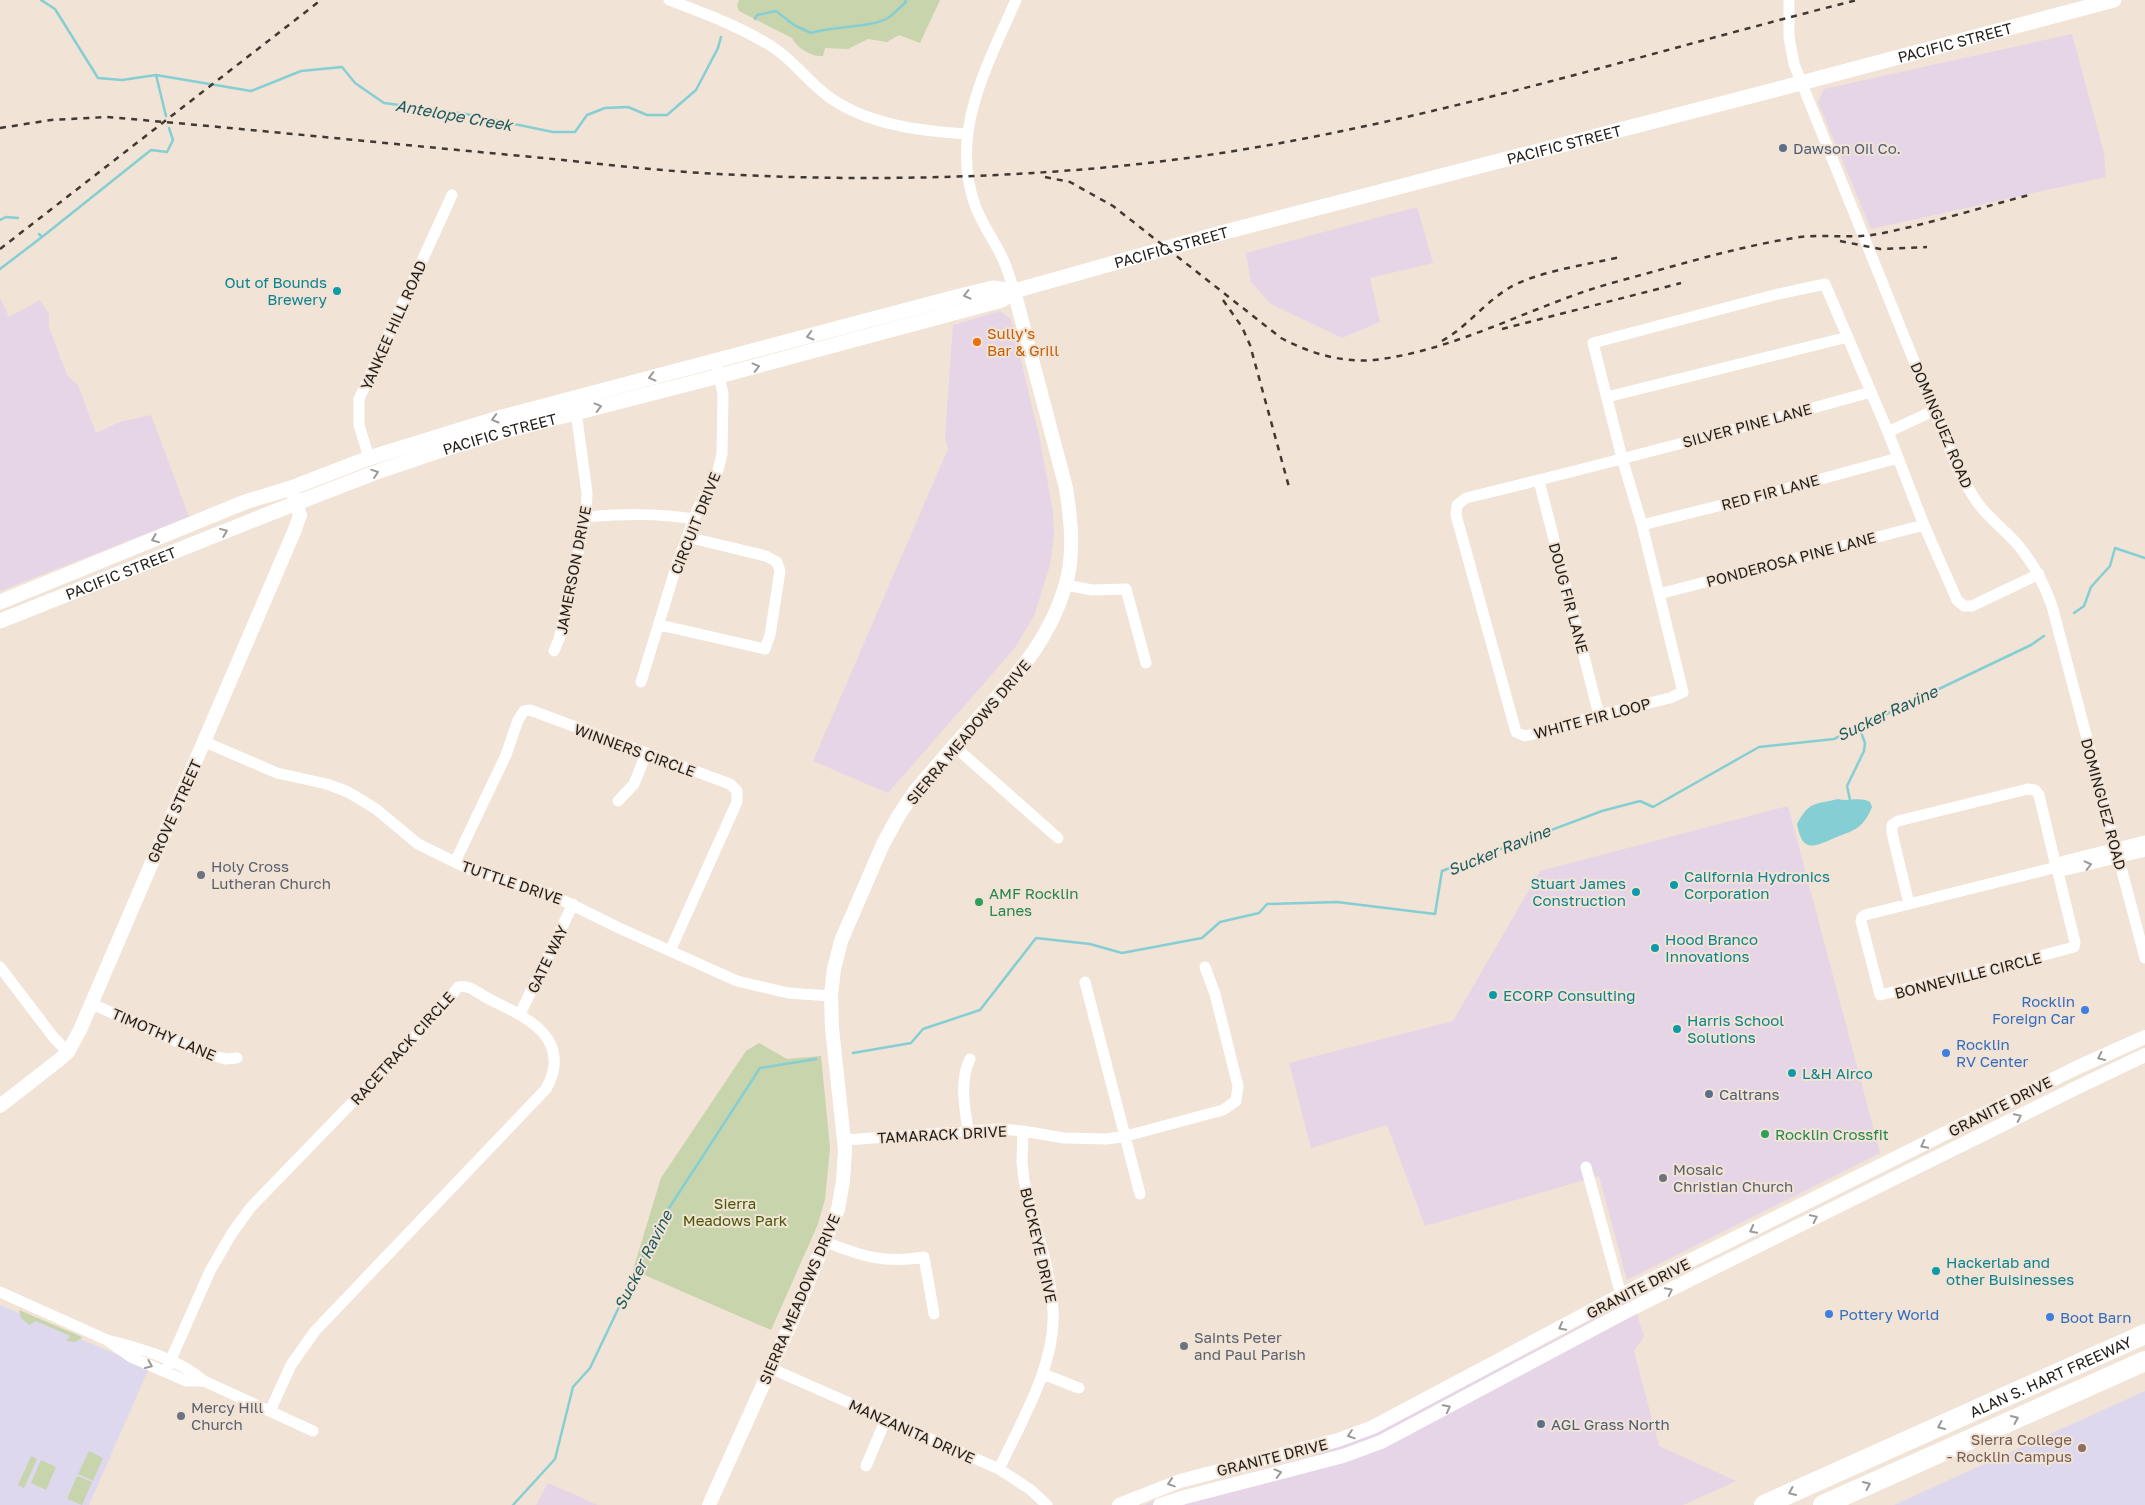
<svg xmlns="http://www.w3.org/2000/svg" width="2145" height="1505" font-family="'Golos Text',sans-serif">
<rect width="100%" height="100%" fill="#f1e3d5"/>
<!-- commercial -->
<path fill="#e6d5e7" d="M 2072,34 L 2104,153 L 2106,177 L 1871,229 L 1818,102 L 1824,89 Z
M 1417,207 L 1433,263 L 1370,278 L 1380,322 L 1342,338 L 1271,304 L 1251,282 L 1246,253 Z
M 0,298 L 9,317 L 40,300 L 49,314 L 49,328 L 67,375 L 78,385 L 96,433 L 120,422 L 151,415 L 189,517 L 0,591 Z
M 1000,311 L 1011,319 L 1040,440 L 1053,512 L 1054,536 L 1050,565 L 1034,616 L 1014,649 L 888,793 L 813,761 L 948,449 L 945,437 L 953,325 Z
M 1788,806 L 1880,1153 L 1627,1280 L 1599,1176 L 1425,1226 L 1387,1125 L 1311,1148 L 1289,1063 L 1453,1021 L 1540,871 Z
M 1632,1299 L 1644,1336 L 1634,1351 L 1659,1446 L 1736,1481 L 1683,1505 L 1145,1505 L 1164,1496 L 1316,1455 L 1386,1428 Z
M 548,1483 L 598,1505 L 536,1505 Z"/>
<!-- education -->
<path fill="#ded8ee" d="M 0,1305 L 149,1368 L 89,1505 L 0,1505 Z
M 2145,1391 L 2145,1505 L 1894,1505 Z"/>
<!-- green -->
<path fill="#c7d4ac" d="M 739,0 L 940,0 L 920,43 L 899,35 L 887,42 L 868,39 L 848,49 L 825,48 L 823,56 C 811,57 797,48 792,38 L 739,11 L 737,6 Z
M 759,1043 L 787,1059 L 821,1056 L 830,1148 L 825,1199 L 818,1224 L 771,1330 L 633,1270 L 661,1178 L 746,1051 Z
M 19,1310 L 80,1336 L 82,1338 L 75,1342 L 66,1341 L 70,1336 L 36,1321 L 29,1325 L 21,1318 Z
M 89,1451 L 103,1458 L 93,1481 L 78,1474 Z
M 31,1456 L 37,1459 L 24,1488 L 18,1485 Z
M 41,1460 L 56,1467 L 46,1490 L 31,1483 Z
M 77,1476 L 92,1482 L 82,1505 L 67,1499 Z"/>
<!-- water -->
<path fill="#85cfd4" d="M 1838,799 C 1849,802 1860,796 1870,802 L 1872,807 C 1862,831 1853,830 1832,839 C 1810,849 1802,850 1797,824 C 1810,800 1815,805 1838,799 Z"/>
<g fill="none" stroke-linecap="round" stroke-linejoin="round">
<!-- stream -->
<path stroke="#85cfd4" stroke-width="2.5" d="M 41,0 L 55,9 L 98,78 L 122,80 L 156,75 L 251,91 L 301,71 L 342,67 L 355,83 L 384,103 L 466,114 L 553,132 L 575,132 L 587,115 L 605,108 L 628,107 L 647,115 L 667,115 L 696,90 L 718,48 L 721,37
M 755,19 L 757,15 L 776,11 L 794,25 L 811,33 C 832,26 871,28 888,18 C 894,14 900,7 906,2 L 905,0
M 156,75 L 166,116
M 0,220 L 6,217 L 18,218
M 39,234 L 42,237 L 151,150 L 167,152 L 173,140 L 169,128
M 0,269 L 42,237
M 2074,613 L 2084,606 L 2091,587 L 2110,566 L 2115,548 L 2145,558
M 1850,800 L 1847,786 L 1864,751 L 1865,743 L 1859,727
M 853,1053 L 911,1043 L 923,1029 L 980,1010 L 1036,938 L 1090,944 L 1122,953 L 1202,938 L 1220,922 L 1259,913 L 1267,904 L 1337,902 L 1435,914 L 1442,871 L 1602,811 L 1640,801 L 1653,807 L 1759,747 L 1834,739 L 2031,645 L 2044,636
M 513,1505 L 555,1459 L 573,1387 L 590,1368 L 658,1225 L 760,1068 L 816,1059"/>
<!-- minor -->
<path stroke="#fff" stroke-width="11" d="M 669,0 C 701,12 736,25 766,43 C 790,56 807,81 829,97 C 868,125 921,131 967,134
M 1789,0 L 1789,37 L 1794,64 L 1956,465 C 1963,479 1970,493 1980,506 C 1991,520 2006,531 2018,545 C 2033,563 2044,583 2052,606 L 2145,958
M 1014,291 C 1010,279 1007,266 1001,255 C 993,239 983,225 976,208 C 948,135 987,66 1016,0
M 1871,392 C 1737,429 1602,465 1466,498 L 1457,505 L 1456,515 L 1516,732 L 1525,736 L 1538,733 L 1599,715 L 1670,698 L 1683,692 L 1642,525 L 1622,458 L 1593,343 L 1778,294 L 1825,284 L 1888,432 L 1924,525 L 1957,600 L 1964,606 L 1972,606 L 2039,574
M 1607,397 L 1848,337
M 1888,432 L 1935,410
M 369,458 L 359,425 L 359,399 L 452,195
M 1539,481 L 1599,715
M 586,517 C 625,514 656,513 694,519
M 1642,525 L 1774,492 L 1898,458
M 1066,585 L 1092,590 L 1126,589 L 1146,663
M 1659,594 L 1924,525
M 660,625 L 765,649 L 770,635 L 780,571 L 777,562 L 766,556 L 687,537
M 554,651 L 559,639 L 586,517 L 587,493 L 575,404
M 641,682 L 677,564 L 698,508 L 717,474 L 722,454 L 723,394 L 716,360
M 205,742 L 277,773 L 327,784 L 348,792 L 376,809 L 418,844 L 471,870 L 548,893 L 619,928 L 737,981 L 788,993 L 831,996
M 954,746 L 1058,838
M 618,801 L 634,784 L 646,754
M 455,862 L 506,755 L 518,720 L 524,711 L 530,710 L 730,784 L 737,791 L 737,802 L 670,951
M 2057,867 L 2066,870 L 2145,851
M 1909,904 L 1892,833 L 1892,825 L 1898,821 L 2028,789 L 2035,790 L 2039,795 L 2054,858 L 2059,877 L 2075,942 L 2074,947 L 2010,964 L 1880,995 L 1861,921 L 1862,917 L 1865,915 L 2057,867 L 2064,861 L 2145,841
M 0,967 L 54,1038 L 68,1052
M 1085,982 L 1140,1194
M 92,1004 L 203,1053 L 226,1059 L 237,1058
M 520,1014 L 573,904
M 968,1131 C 965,1108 959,1081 970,1059
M 845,1140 L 999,1129 L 1023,1131 L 1064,1138 L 1107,1139 L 1126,1136 L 1223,1110 L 1236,1101 L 1238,1086 L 1215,994 L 1205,967
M 1586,1167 L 1621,1295
M 826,1242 C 861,1256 885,1264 924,1257 L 934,1314
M 0,1292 L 107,1340 L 131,1357 L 186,1381 L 204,1381
M 107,1340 C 140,1348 178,1359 204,1381 L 313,1431
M 168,1366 L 210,1271 L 232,1233 L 251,1207 L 374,1080 L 446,1003 L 458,987 C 470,984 479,994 489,999 C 526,1017 574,1038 546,1089 L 315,1331 L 291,1365 L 270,1411
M 770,1368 L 999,1469 L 1031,1490 L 1047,1505
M 1043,1374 L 1079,1388
M 866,1466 L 886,1419
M 999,1469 C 1021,1422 1056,1364 1053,1311 C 1051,1267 1033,1223 1024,1180 L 1022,1162 L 1023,1131"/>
<!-- tertiary -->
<path stroke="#fff" stroke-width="14" d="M 0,1106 L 59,1060 L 68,1052 L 80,1030 L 294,532 L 300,515 L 291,488
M 709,1505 L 795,1314 L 838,1209 L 843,1181 L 845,1150 L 832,1028 L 831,995 L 834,969 L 841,941 L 883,844 L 899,815 L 915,791 C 937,765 960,739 983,713 C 1018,673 1049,640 1065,587 C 1075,556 1071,520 1066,488 L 1014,291
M 1119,1505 L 1180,1481 L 1338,1440 L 1373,1427 L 1621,1295 L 2076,1068 L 2145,1037
M 1160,1505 L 1185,1497 L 1343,1456 L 1381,1442 L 1625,1312 L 2076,1088 L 2145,1055"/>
<!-- secondary -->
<g stroke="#fff" stroke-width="15">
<path d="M 0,602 L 245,502 L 291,488 L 369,458 L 502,417 L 956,297 L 993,288 L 1014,291"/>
<path id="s1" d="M 0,621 L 276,511 L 374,473 L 448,448 L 505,431 L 719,376 L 991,303 L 1002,300 L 1014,291 L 1221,233 L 1801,83 L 2114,0"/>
</g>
<!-- motorway -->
<g stroke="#fff" stroke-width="20">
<path id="s2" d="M 1764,1505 L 2145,1334"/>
<path d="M 1823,1505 L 2145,1361"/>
</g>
<!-- rail -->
<path stroke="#403933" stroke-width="2.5" stroke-dasharray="6 6" stroke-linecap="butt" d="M 0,128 L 51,120 L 107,117 C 249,129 391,144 533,157 C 594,163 657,171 719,174 C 849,181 980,179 1110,167 C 1365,143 1610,62 1857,0
M 1045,177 L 1070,182 L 1113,206 L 1281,338 C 1309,353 1342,363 1374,360 C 1460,350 1536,303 1619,281 C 1679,265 1739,246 1800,237 C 1826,234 1853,239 1878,234 C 1929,224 1979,208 2029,195
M 1840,241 L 1880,249 L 1927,247
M 0,249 L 321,0
M 1223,300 L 1242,327 L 1250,345 L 1289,487
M 1502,329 L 1681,283
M 1442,341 C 1467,327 1484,303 1509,288 C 1535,272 1589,264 1621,257"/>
</g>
<!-- one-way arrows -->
<defs><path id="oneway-chevron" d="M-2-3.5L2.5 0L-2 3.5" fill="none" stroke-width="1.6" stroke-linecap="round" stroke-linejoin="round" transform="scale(1.25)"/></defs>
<g stroke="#9c9997">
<use href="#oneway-chevron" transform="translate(967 295) rotate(166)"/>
<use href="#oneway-chevron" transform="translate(810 336) rotate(165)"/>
<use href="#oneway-chevron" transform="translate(756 367) rotate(-15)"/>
<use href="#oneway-chevron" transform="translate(652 377) rotate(165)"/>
<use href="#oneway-chevron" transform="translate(598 407) rotate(-15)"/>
<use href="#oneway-chevron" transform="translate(495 419) rotate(164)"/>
<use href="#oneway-chevron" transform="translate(375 473) rotate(-19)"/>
<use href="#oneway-chevron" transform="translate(224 532) rotate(-22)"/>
<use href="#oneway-chevron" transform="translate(155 539) rotate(158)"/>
<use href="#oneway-chevron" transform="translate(2088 865) rotate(-14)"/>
<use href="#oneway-chevron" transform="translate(2101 1057) rotate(155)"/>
<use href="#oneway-chevron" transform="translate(2018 1117) rotate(-26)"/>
<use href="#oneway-chevron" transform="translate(1924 1145) rotate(153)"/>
<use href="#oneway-chevron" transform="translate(1814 1218) rotate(-26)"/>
<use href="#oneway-chevron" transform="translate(1753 1230) rotate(153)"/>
<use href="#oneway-chevron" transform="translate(1669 1291) rotate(-27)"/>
<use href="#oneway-chevron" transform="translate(1562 1327) rotate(152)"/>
<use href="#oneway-chevron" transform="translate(149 1365) rotate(23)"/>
<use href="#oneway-chevron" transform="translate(1447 1408) rotate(-28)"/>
<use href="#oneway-chevron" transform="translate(2015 1419) rotate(-24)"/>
<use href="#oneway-chevron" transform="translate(1941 1426) rotate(156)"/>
<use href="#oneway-chevron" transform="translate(1351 1435) rotate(161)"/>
<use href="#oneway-chevron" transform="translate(1278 1473) rotate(-15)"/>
<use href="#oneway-chevron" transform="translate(1171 1483) rotate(162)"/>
<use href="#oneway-chevron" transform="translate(1867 1485) rotate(-24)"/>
<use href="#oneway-chevron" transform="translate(1792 1492) rotate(156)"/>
</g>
<!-- markers -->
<g fill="#5c6f8a" stroke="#f1e3d5" stroke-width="2">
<circle cx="1783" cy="148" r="5"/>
<circle cx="1709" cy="1094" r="5"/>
<circle cx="1541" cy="1424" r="5"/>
</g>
<g fill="#0f9aa8" stroke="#f1e3d5" stroke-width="2">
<circle cx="337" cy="291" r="5"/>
<circle cx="1674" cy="885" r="5"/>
<circle cx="1636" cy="892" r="5"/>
<circle cx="1655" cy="948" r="5"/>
<circle cx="1493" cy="995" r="5"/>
<circle cx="1677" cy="1029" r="5"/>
<circle cx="1792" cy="1073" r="5"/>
<circle cx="1936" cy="1271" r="5"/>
</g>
<circle fill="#e8710a" stroke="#f1e3d5" stroke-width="2" cx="977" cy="342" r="5"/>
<g fill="#6b7280" stroke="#f1e3d5" stroke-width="2">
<circle cx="201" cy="875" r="5"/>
<circle cx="1663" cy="1178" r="5"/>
<circle cx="1184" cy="1346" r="5"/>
<circle cx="181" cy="1416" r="5"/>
</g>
<g fill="#2e9e5b" stroke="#f1e3d5" stroke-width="2">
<circle cx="979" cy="902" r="5"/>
<circle cx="1765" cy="1134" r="5"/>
</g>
<g fill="#3f7fe0" stroke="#f1e3d5" stroke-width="2">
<circle cx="2085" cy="1010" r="5"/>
<circle cx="1946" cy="1053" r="5"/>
<circle cx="1829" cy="1314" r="5"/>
<circle cx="2050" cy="1317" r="5"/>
</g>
<circle fill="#8d6e63" stroke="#f1e3d5" stroke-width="2" cx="2082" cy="1448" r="5"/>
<g text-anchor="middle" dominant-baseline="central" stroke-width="4" stroke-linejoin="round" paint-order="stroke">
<!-- street labels -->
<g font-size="15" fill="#231d18" stroke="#f1e3d5">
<text stroke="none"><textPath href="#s1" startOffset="2042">PACIFIC STREET</textPath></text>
<text stroke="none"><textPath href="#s1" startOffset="1638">PACIFIC STREET</textPath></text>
<text stroke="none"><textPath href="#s1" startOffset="1232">PACIFIC STREET</textPath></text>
<text transform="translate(393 325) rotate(-66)">YANKEE HILL ROAD</text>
<text transform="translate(1747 425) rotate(-15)">SILVER PINE LANE</text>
<text transform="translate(1942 425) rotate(67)">DOMINGUEZ ROAD</text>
<text stroke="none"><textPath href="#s1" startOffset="534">PACIFIC STREET</textPath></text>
<text transform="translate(1770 492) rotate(-15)">RED FIR LANE</text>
<text transform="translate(695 523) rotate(-68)">CIRCUIT DRIVE</text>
<text transform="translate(1791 559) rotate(-15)">PONDEROSA PINE LANE</text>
<text transform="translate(573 570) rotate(-79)">JAMERSON DRIVE</text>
<text stroke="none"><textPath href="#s1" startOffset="130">PACIFIC STREET</textPath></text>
<text transform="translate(1569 598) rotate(75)">DOUG FIR LANE</text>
<text transform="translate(1592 718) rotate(-15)">WHITE FIR LOOP</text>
<text transform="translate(968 732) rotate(-50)">SIERRA MEADOWS DRIVE</text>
<text transform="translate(635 750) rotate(20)">WINNERS CIRCLE</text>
<text transform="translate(2104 804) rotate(75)">DOMINGUEZ ROAD</text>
<text transform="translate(174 811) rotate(-66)">GROVE STREET</text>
<text transform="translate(512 882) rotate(19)">TUTTLE DRIVE</text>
<text transform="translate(547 959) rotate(-64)">GATE WAY</text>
<text transform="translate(1968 975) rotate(-14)">BONNEVILLE CIRCLE</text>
<text transform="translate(164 1034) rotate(23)">TIMOTHY LANE</text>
<text transform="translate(402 1048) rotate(-48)">RACETRACK CIRCLE</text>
<text transform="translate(2000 1106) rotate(-27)">GRANITE DRIVE</text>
<text transform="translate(942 1134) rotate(-3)">TAMARACK DRIVE</text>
<text transform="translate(1039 1245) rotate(77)">BUCKEYE DRIVE</text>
<text transform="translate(1638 1288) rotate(-27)">GRANITE DRIVE</text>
<text transform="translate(799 1299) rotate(-67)">SIERRA MEADOWS DRIVE</text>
<text stroke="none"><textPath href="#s2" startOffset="314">ALAN S. HART FREEWAY</textPath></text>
<text transform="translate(912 1431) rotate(24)">MANZANITA DRIVE</text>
<text transform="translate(1272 1457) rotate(-14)">GRANITE DRIVE</text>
</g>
<!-- service labels -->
<g font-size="15" fill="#4e5e75" stroke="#f1e3d5" text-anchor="start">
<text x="1793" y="148">Dawson Oil Co.</text>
<text x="1719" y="1094">Caltrans</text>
<text x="1551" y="1424">AGL Grass North</text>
</g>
<!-- culture labels -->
<g font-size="15" fill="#0d838f" stroke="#f1e3d5" text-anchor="start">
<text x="327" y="282" text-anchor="end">Out of Bounds<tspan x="327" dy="17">Brewery</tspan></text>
<text x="1684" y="876">California Hydronics<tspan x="1684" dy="17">Corporation</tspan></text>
<text x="1626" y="883" text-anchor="end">Stuart James<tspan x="1626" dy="17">Construction</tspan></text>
<text x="1665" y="939">Hood Branco<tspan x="1665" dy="17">Innovations</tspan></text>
<text x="1503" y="995">ECORP Consulting</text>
<text x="1687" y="1020">Harris School<tspan x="1687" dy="17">Solutions</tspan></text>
<text x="1802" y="1073">L&amp;H Airco</text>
<text x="1946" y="1262">Hackerlab and<tspan x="1946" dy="17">other Buisinesses</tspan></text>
</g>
<!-- food labels -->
<g font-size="15" fill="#c56008" stroke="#f1e3d5" text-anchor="start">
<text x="987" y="333">Sully's<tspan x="987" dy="17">Bar &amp; Grill</tspan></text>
</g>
<!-- worship labels -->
<g font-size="15" fill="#5b616d" stroke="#f1e3d5" text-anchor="start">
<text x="211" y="866">Holy Cross<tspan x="211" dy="17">Lutheran Church</tspan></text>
<text x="1673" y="1169">Mosaic<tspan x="1673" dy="17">Christian Church</tspan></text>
<text x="1194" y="1337">Saints Peter<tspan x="1194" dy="17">and Paul Parish</tspan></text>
<text x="191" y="1407">Mercy Hill<tspan x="191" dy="17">Church</tspan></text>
</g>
<!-- leisure labels -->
<g font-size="15" fill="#27864d" stroke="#f1e3d5" text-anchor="start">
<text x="989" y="893">AMF Rocklin<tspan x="989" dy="17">Lanes</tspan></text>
<text x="1775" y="1134">Rocklin Crossfit</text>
</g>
<!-- shop labels -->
<g font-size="15" fill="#366cbe" stroke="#f1e3d5" text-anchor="start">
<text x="2075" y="1001" text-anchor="end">Rocklin<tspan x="2075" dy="17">Foreign Car</tspan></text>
<text x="1956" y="1044">Rocklin<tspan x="1956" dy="17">RV Center</tspan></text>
<text x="1839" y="1314">Pottery World</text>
<text x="2060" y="1317">Boot Barn</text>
</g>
<!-- park labels -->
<g font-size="15" fill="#465802" stroke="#f1e3d5">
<text x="735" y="1203">Sierra<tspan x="735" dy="17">Meadows Park</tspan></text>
</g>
<!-- education labels -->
<g font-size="15" fill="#785e54" stroke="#f1e3d5" text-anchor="end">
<text x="2072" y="1439">Sierra College<tspan x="2072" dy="17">- Rocklin Campus</tspan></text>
</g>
<!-- water labels -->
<g font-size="16" font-style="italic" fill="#1c5a5e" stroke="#f1e3d5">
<text transform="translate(454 115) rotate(10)">Antelope Creek</text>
<text transform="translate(1887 713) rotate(-25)">Sucker Ravine</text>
<text transform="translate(1499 850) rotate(-22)">Sucker Ravine</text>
<text transform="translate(643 1260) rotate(-63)">Sucker Ravine</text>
</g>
</g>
</svg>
